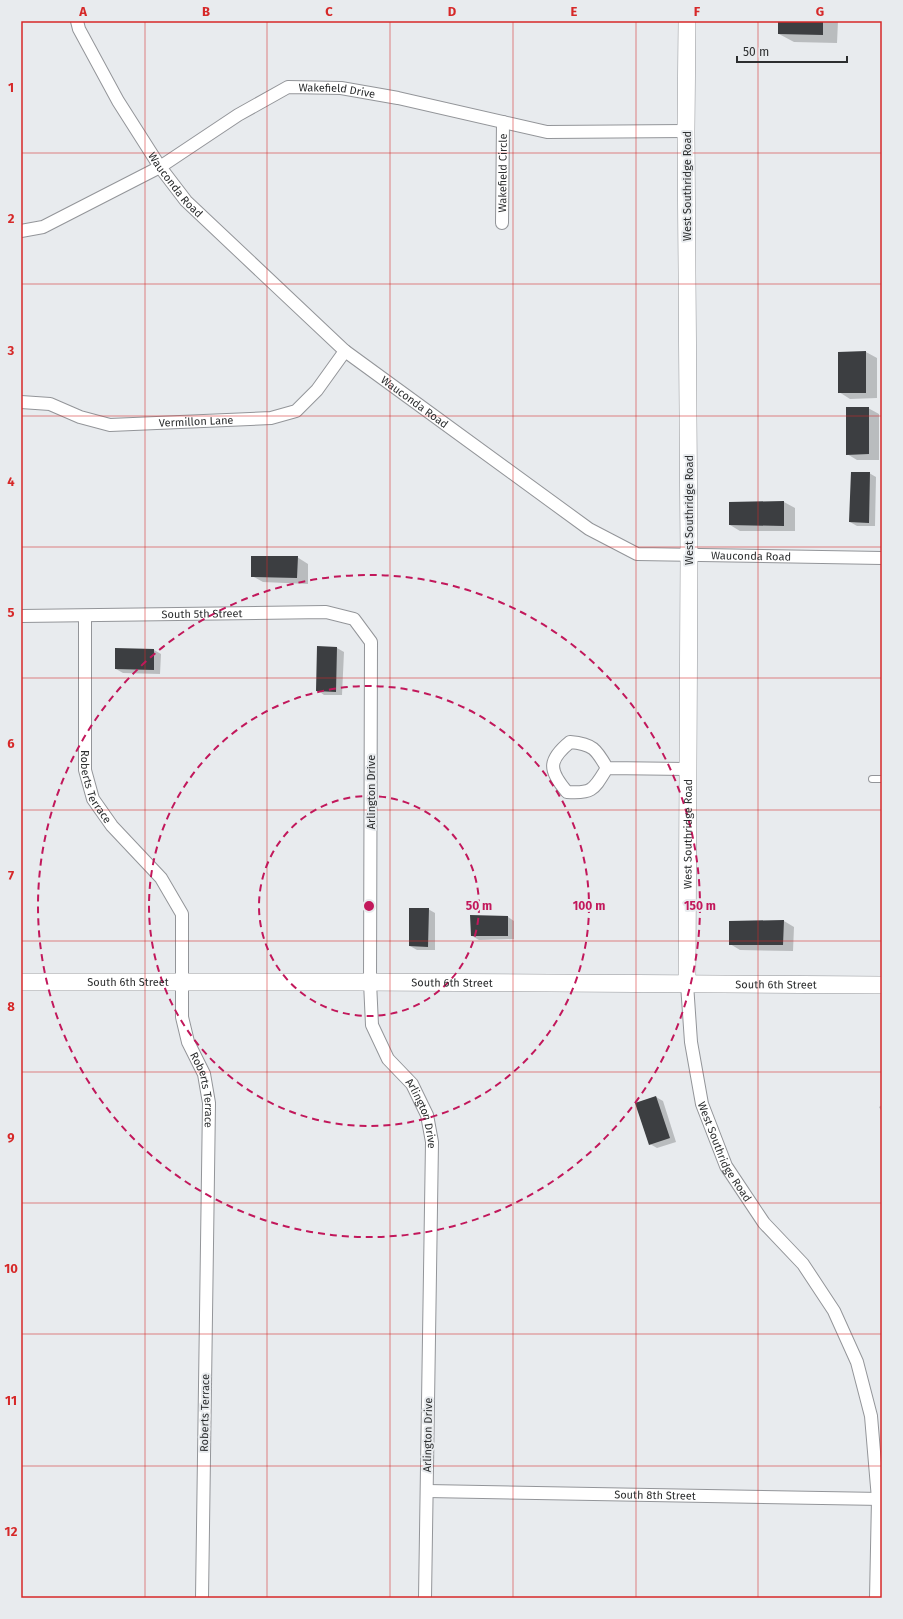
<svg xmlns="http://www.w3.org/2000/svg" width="903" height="1619" font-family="'Fira Sans',sans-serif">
<rect width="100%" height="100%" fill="#e8ebee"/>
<!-- shadow -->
<path fill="#0003" d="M 779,21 L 838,21 L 837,43 L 794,42 L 779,34 Z
M 866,352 L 877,358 L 877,398 L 850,399 L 839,392 L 839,353 Z
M 868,408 L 879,414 L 879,460 L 857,460 L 847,454 Z
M 869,473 L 876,477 L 875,526 L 857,526 L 850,522 Z
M 784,502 L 795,508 L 795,531 L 740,531 L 730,525 Z
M 297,557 L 308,564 L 308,584 L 263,582 L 252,576 Z
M 337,648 L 344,652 L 342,695 L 324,695 L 317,690 Z
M 116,649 L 154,650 L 161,654 L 160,674 L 123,673 L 116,669 Z
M 428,909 L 435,913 L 435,950 L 417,950 L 410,946 Z
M 508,917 L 514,921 L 514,939 L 479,940 L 472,936 Z
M 784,921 L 794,927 L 793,951 L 740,950 L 730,944 Z
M 656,1097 L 663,1101 L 676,1142 L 657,1148 L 650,1144 Z
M 882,1105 L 882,1112 L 879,1107 Z"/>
<!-- building -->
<path fill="#3c3e41" d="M 778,21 L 823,21 L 823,35 L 778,34 Z
M 866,351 L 866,393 L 838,393 L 838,352 Z
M 846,407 L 869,407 L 869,454 L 846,455 Z
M 851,472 L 870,472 L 869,523 L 849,522 Z
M 784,501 L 784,526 L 729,525 L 729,502 Z
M 251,556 L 298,556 L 297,578 L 251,577 Z
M 317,646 L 337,647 L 336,692 L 316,691 Z
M 115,648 L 154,649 L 154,670 L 115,669 Z
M 409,908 L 429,908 L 428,947 L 409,946 Z
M 470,915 L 508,916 L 508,936 L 471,936 Z
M 784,920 L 783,945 L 729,945 L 729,921 Z
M 656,1096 L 670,1138 L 649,1145 L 635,1103 Z"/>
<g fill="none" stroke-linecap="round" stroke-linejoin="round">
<!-- lane casing -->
<g stroke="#939599" stroke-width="8">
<path id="lane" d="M 872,779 L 882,779"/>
</g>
<!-- street casing -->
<g stroke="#939599" stroke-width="14">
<g id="street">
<path id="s1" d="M 77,21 L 79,29 L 118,101 L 160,167 L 186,201 L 345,351 L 589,529 L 637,554 L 882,558"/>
<path id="s2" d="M 502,223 L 503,122"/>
<path id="s3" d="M 21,231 L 43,227 L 160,167 L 238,115 L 288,87 L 341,88 L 398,98 L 547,132 L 686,131"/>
<path id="s4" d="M 21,402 L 50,404 L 80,417 L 110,425 L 271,418 L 296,411 L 317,390 L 345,351"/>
<path id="s5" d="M 21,616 L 326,612 L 354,619 L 371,642 L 370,982 L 372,1025 L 388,1059 L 412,1084 L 427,1115 L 432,1142 L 425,1598"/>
<path id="s6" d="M 85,616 L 85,770 L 93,799 L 112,826 L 161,878 L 182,914 L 182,1017 L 188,1042 L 204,1074 L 209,1103 L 202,1598"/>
<path d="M 607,768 C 594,789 593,794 567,792 C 548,770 548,760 570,742 C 593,744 596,749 607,768 L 687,769"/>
<path id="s7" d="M 687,984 L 691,1042 L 702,1104 L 726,1166 L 764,1223 L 803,1264 L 834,1311 L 857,1362 L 871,1416 L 878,1499 L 876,1598"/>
<path id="s8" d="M 427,1491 L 882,1499"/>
</g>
</g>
<!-- secondary casing -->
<g stroke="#939599" stroke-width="18">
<g id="secondary">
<path id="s9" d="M 21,982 L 358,982 L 882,985"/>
<path id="s10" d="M 687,984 L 689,555 L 686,131 L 687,21"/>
</g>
</g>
<!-- lane -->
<use href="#lane" stroke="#fff" stroke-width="6"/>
<!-- street -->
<use href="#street" stroke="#fff" stroke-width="12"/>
<!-- secondary -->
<use href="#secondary" stroke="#fff" stroke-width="17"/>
</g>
<!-- grid -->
<path fill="none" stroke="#d62828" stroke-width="1" stroke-opacity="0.55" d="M 145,21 L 145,1598M 267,21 L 267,1598M 390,21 L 390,1598M 513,21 L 513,1598M 636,21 L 636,1598M 758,21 L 758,1598M 21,153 L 882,153M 21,284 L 882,284M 21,416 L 882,416M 21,547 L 882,547M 21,678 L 882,678M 21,810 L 882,810M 21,941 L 882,941M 21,1072 L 882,1072M 21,1203 L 882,1203M 21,1334 L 882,1334M 21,1466 L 882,1466"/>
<!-- distance rings -->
<g fill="none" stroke="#c2185b" stroke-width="2" stroke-dasharray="7 5">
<circle cx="369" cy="906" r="110"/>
<circle cx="369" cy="906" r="220"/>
<circle cx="369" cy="906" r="331"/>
</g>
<g text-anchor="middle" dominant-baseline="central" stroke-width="4" stroke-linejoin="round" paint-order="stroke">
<!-- street labels -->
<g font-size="11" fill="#2c2e2f" stroke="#e8ebee">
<text stroke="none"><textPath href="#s3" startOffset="354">Wakefield Drive</textPath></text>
<text stroke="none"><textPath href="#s2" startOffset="50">Wakefield Circle</textPath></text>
<text stroke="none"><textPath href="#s1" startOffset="192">Wauconda Road</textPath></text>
<text transform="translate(687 186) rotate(-90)">West Southridge Road</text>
<text stroke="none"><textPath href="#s1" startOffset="516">Wauconda Road</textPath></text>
<text stroke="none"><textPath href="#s4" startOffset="179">Vermillon Lane</textPath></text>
<text transform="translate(689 510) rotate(-90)">West Southridge Road</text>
<text stroke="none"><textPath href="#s1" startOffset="900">Wauconda Road</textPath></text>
<text stroke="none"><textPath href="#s5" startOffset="181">South 5th Street</textPath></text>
<text stroke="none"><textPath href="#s6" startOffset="173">Roberts Terrace</textPath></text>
<text transform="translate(371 792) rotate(-90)">Arlington Drive</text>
<text stroke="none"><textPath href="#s10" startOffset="150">West Southridge Road</textPath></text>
<text stroke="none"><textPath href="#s9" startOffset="107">South 6th Street</textPath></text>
<text stroke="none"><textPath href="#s9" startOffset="431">South 6th Street</textPath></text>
<text stroke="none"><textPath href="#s9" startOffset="755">South 6th Street</textPath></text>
<text stroke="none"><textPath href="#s6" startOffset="510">Roberts Terrace</textPath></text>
<text stroke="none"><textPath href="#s5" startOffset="849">Arlington Drive</textPath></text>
<text stroke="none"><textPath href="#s7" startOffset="174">West Southridge Road</textPath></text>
<text transform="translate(205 1413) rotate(-89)">Roberts Terrace</text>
<text transform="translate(428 1435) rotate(-89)">Arlington Drive</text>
<text stroke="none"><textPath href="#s8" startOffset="228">South 8th Street</textPath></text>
</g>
</g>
<circle cx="369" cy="906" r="6" fill="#c2185b" stroke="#e8ebee" stroke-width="2"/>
<g font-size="12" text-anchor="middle" font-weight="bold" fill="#c2185b" stroke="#e8ebee" stroke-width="4" stroke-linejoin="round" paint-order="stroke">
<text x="479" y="910">50 m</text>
<text x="589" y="910">100 m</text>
<text x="700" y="910">150 m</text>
</g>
<!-- border -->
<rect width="903" height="1619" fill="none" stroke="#e8ebee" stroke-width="44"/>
<!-- scale -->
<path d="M737 56v6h110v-6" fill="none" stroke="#2c2e2f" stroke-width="2"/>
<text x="743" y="56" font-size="12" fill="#2c2e2f" stroke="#e8ebee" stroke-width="3" paint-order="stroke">50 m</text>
<rect x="22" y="22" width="859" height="1575" fill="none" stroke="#d62828" stroke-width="1.5"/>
<g font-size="13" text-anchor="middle" font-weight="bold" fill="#d62828">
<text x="83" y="16">A</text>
<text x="206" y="16">B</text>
<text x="329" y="16">C</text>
<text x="452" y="16">D</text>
<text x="574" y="16">E</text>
<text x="697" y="16">F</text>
<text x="820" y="16">G</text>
<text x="11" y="92">1</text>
<text x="11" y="223">2</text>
<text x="11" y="355">3</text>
<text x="11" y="486">4</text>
<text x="11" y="617">5</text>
<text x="11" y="748">6</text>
<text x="11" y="880">7</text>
<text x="11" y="1011">8</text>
<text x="11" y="1142">9</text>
<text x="11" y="1273">10</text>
<text x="11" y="1405">11</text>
<text x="11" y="1536">12</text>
</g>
</svg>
